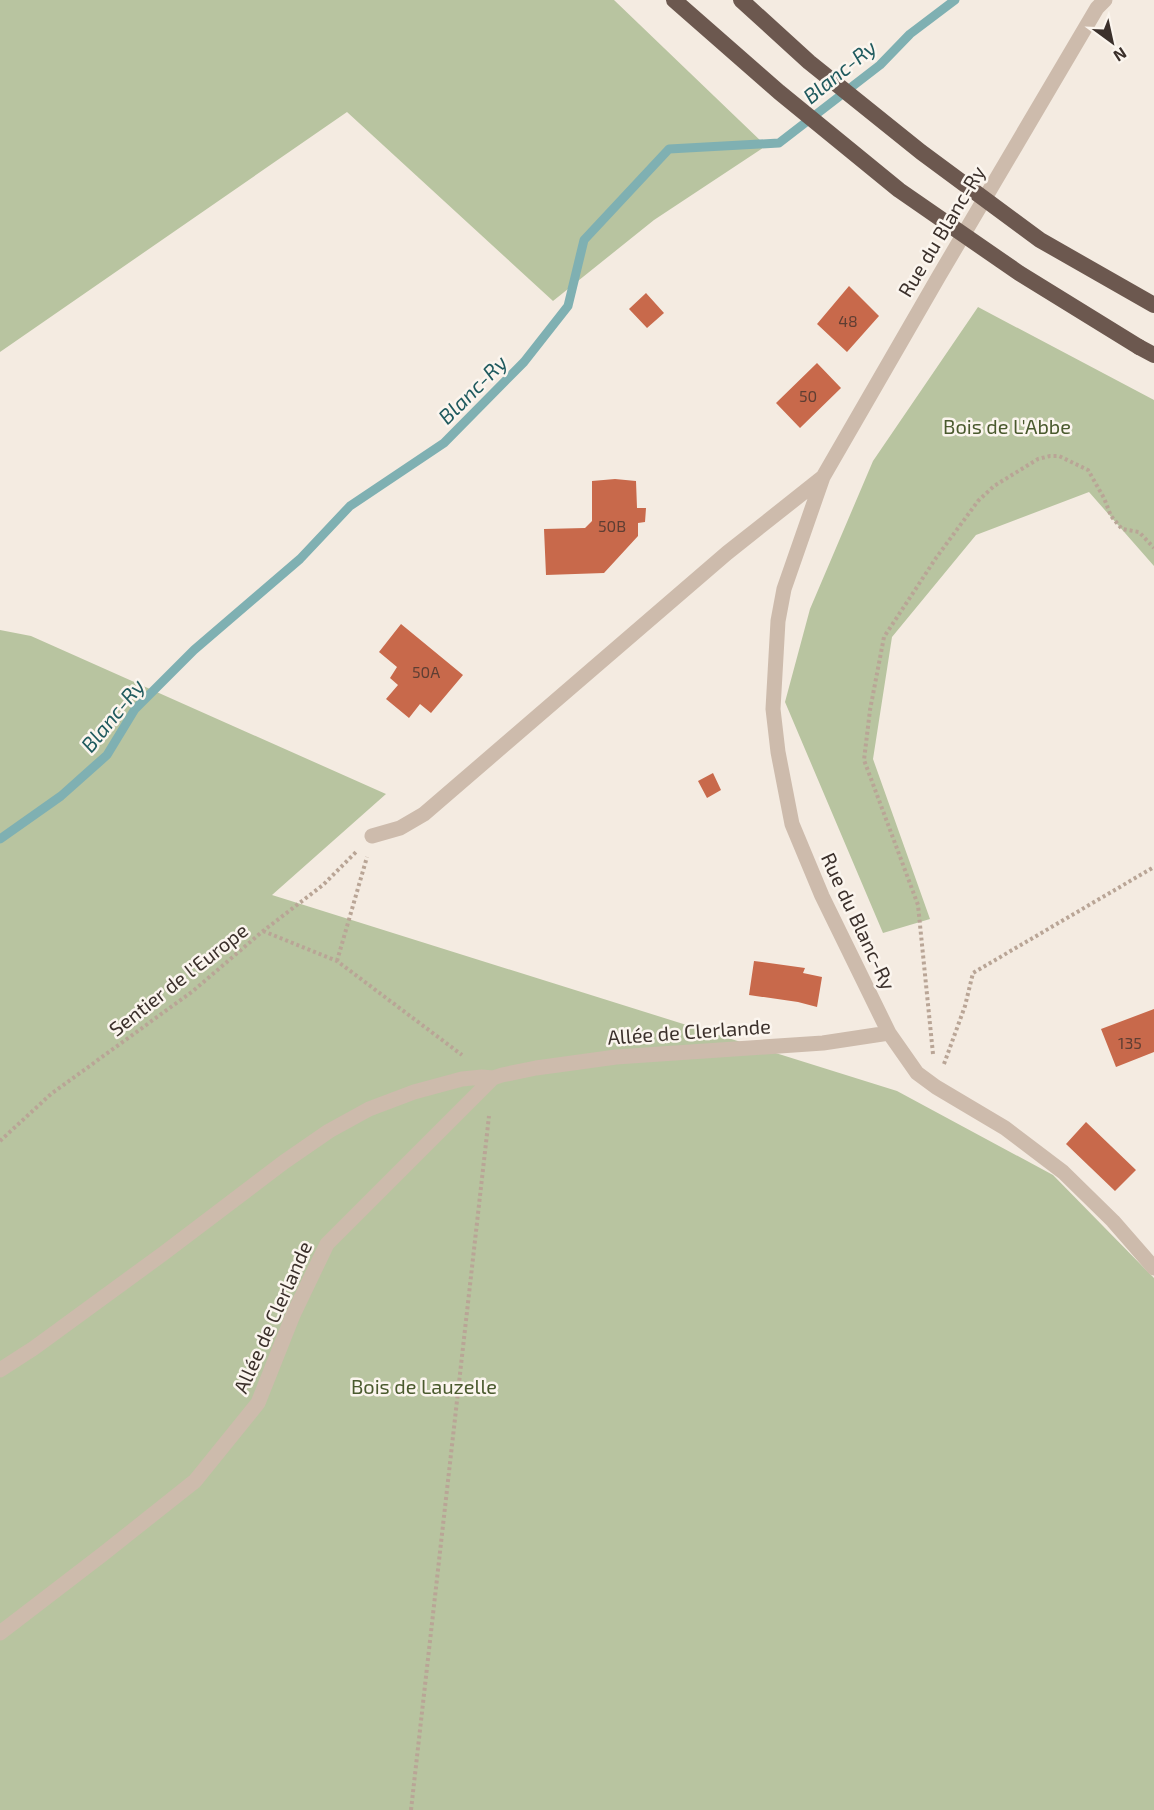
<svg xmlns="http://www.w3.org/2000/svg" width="1154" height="1810" font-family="'Exo 2',sans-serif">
<rect width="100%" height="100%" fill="#f4ebe1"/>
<!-- green -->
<path fill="#b8c4a0" d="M 0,0 L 614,0 L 766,146 L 654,220 L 553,301 L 347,112 L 0,352 Z
M 978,307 L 1154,400 L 1154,566 L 1089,492 L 976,535 L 892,637 L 873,759 L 930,919 L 883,933 L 785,702 L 810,609 L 873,461 Z
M 0,630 L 31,636 L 386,794 L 272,895 L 897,1091 L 1053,1175 L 1154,1278 L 1154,1810 L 0,1810 Z"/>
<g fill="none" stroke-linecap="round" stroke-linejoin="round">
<!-- stream -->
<path stroke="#7fb0b2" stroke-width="9" d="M 0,839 L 61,796 L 107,755 L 135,709 L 194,650 L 300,559 L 350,506 L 444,443 L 524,362 L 568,306 L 584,240 L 669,149 L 779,143 L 880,65 L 910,34 L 955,0"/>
</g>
<!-- building -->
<path fill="#c8694b" d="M 849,286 L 879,316 L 847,352 L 817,324 Z
M 646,293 L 664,313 L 647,328 L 629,309 Z
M 817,363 L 841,388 L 800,428 L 776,403 Z
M 615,479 L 636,481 L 637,508 L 646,508 L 645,522 L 638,523 L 638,536 L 604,573 L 546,575 L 544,529 L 585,528 L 592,521 L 592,481 Z
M 401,624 L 463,675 L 431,713 L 420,704 L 409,718 L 386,699 L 398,685 L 390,678 L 397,667 L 379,652 Z
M 713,773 L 721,790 L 707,798 L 698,781 Z
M 754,961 L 805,968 L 803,973 L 822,977 L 817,1007 L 798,1002 L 749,995 Z
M 1154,1009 L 1154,1052 L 1116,1067 L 1101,1029 Z
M 1086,1122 L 1136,1170 L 1115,1191 L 1066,1144 Z"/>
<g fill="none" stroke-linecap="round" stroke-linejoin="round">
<!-- path -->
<path stroke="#b9a596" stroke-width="4" stroke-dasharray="3 3" stroke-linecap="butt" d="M 263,931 L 337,961 L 462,1055
M 337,961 L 367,857
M 933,1054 L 918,905 L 864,760 L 870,710 L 884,637 L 936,558 L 978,501 L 994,486 L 1038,459 L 1050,456 L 1059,456 L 1088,470 L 1104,498 L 1111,516 L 1122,529 L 1139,532 L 1154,548
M 944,1064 L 965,1006 L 973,973 L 1154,867
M 0,1141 L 51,1094 L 193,991 L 263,931 L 323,885 L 357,851
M 411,1810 L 489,1116"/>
<!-- minor -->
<path stroke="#cdbbac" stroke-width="15" d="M 1105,0 L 1097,8 L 939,276 L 823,477 L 784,589 L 778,621 L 773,709 L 778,752 L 792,824 L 822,896 L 889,1033 L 917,1073 L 936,1087 L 1005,1128 L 1063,1172 L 1113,1221 L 1154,1268
M 372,836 L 400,828 L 424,814 L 727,553 L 823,477
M 0,1370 L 34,1348 L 164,1253 L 284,1162 L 329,1131 L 369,1109 L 414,1092 L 462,1079 L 482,1077 L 493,1078
M 0,1633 L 103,1554 L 195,1481 L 258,1403 L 293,1315 L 327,1244 L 493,1078 L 502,1075 L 536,1068 L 616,1057 L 823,1043 L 889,1033"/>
<!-- trunk -->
<path stroke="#6c584f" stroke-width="16" d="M 1139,347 L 1154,355"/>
<!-- trunk-bridge -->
<path stroke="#6c584f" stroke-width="16" d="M 674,0 L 779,92 L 899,190 L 1019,273 L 1139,347
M 741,0 L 809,62 L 921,152 L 1040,240 L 1154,305"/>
</g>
<g text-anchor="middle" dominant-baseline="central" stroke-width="5" stroke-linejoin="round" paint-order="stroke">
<!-- number labels -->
<g font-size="16" fill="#5e3e33">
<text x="848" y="320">48</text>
<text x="808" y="395">50</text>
<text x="612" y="525">50B</text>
<text x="426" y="671">50A</text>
<text x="1130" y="1042">135</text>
</g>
<!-- street labels -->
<g font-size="20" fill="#3b302b" stroke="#fbf5ee">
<text transform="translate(941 231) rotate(-59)">Rue du Blanc-Ry</text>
<text transform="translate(859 921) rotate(65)">Rue du Blanc-Ry</text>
<text transform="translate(178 979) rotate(-38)">Sentier de l'Europe</text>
<text transform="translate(689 1031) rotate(-4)">Allée de Clerlande</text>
<text transform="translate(272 1317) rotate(-66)">Allée de Clerlande</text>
</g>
<!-- park labels -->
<g font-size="20" fill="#4a5a2e" stroke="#fbf5ee">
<text x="1007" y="426">Bois de L'Abbe</text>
<text x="424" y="1386">Bois de Lauzelle</text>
</g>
<!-- water labels -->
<g font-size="21" font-style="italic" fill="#1f5a5e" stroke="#fbf5ee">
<text transform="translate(839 71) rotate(-39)">Blanc-Ry</text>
<text transform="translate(472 389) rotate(-45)">Blanc-Ry</text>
<text transform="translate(112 715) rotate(-51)">Blanc-Ry</text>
</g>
</g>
<!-- north arrow -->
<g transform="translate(1112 42) rotate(147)" stroke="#fbf5ee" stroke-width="4.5" paint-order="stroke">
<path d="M0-4.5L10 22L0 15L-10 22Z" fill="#3b302b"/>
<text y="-9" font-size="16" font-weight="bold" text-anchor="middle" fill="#3b302b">N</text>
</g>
</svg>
